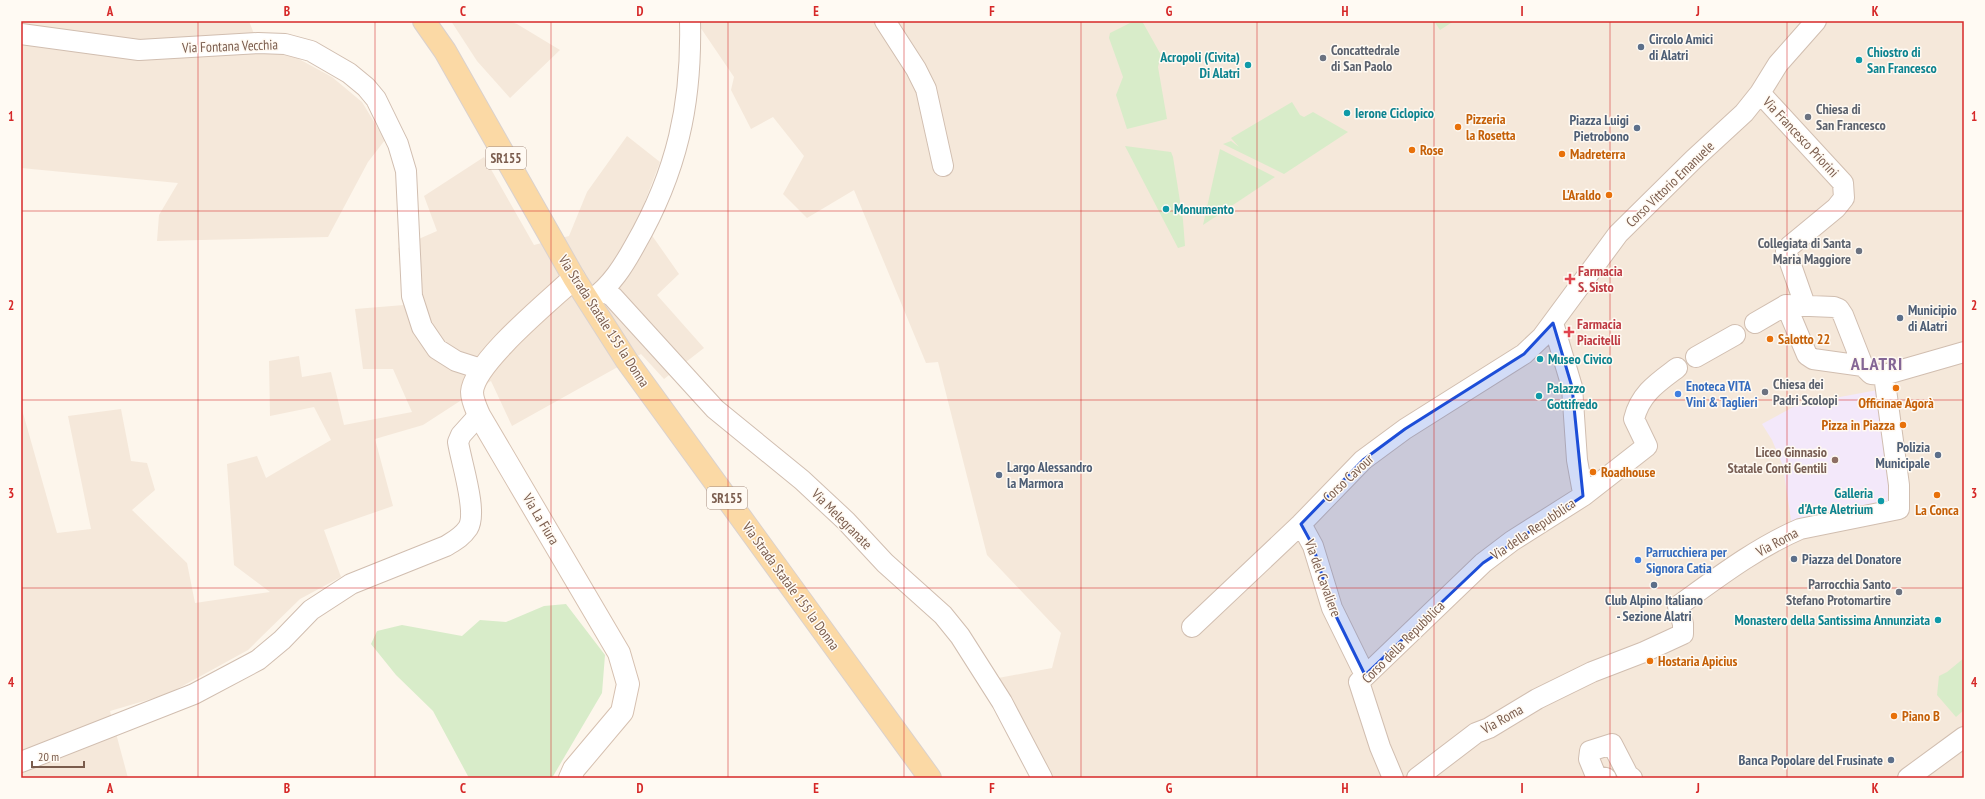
<svg xmlns="http://www.w3.org/2000/svg" width="1985" height="799" font-family="'PT Sans Narrow',sans-serif">
<rect width="100%" height="100%" fill="#fdf6ec"/>
<!-- residential -->
<path fill="#f5e8da" d="M 21,21 L 249,21 L 261,52 L 286,52 L 332,77 L 362,102 L 385,140 L 368,162 L 328,237 L 157,241 L 159,215 L 178,183 L 21,168 Z
M 451,21 L 508,21 L 517,24 L 560,50 L 510,98 L 477,61 Z
M 696,21 L 1964,21 L 1964,778 L 1051,778 L 993,679 L 1052,668 L 1061,633 L 987,555 L 938,362 L 926,363 L 854,190 L 807,218 L 783,194 L 804,156 L 773,117 L 751,129 L 731,90 L 734,77 Z
M 627,136 L 660,162 L 639,217 L 679,274 L 657,295 L 704,348 L 664,379 L 641,354 L 512,426 L 491,381 L 423,425 L 375,439 L 393,506 L 324,530 L 341,577 L 300,599 L 248,650 L 168,694 L 110,711 L 128,778 L 21,778 L 21,406 L 57,533 L 91,529 L 68,416 L 121,409 L 131,461 L 147,463 L 155,490 L 132,510 L 187,563 L 195,603 L 270,592 L 234,565 L 227,464 L 257,456 L 266,478 L 331,440 L 314,407 L 270,416 L 269,361 L 299,356 L 302,377 L 331,372 L 344,425 L 412,412 L 393,369 L 363,369 L 355,309 L 404,305 L 398,248 L 437,231 L 424,196 L 484,157 L 534,245 L 569,236 L 587,192 Z"/>
<!-- education -->
<path fill="#f3e8fa" d="M 1883,389 L 1895,507 L 1792,527 L 1783,466 L 1772,440 L 1762,424 L 1797,405 Z"/>
<!-- green -->
<path fill="#d8ecc9" d="M 1134,21 L 1142,21 L 1161,55 L 1158,67 L 1167,119 L 1127,129 L 1116,95 L 1123,77 L 1109,38 L 1110,33 Z
M 1434,21 L 1454,21 L 1440,30 Z
M 1292,102 L 1300,115 L 1304,117 L 1313,112 L 1348,132 L 1284,174 L 1223,144 L 1231,141 L 1239,147 L 1231,138 Z
M 1125,146 L 1171,152 L 1173,157 L 1183,220 L 1185,246 L 1178,248 Z
M 1220,149 L 1275,177 L 1203,225 Z
M 566,604 L 605,655 L 602,693 L 552,778 L 469,778 L 433,711 L 396,675 L 371,644 L 377,631 L 402,625 L 462,636 L 480,620 L 506,622 L 544,606 Z
M 1964,658 L 1964,710 L 1956,717 L 1937,695 L 1939,676 L 1947,672 Z"/>
<g fill="none" stroke-linecap="round" stroke-linejoin="round">
<!-- minor casing -->
<g stroke="#d1beb0" stroke-width="22">
<path id="minor" d="M 885,21 L 916,69 L 926,89 L 943,166
M 21,34 L 139,50 L 258,43 L 285,44 L 311,51 L 349,73 L 366,87 L 376,99 L 398,144 L 406,171 L 412,296 L 422,327 L 437,349 L 456,361 L 481,369
M 1760,93 L 1843,183 L 1844,198 L 1836,208 L 1790,246 L 1786,251 L 1805,305
M 604,291 L 613,297 L 715,409 L 802,480 L 846,521 L 885,563 L 943,615 L 960,636 L 1002,702 L 1042,778
M 592,299 C 611,286 624,265 635,245 C 677,172 692,104 690,21
M 1786,305 L 1807,355 L 1813,359 L 1863,366
M 1553,323 L 1572,387 L 1577,460 L 1583,493
M 1755,323 L 1786,305 L 1834,307 L 1839,309 L 1843,315 L 1863,366 L 1871,374 L 1884,375 L 1964,352
M 1696,357 L 1735,335
M 1301,524 L 1313,546 L 1332,608 L 1365,675
M 1192,627 L 1301,524 L 1363,460 L 1405,429 L 1524,354 L 1542,337 L 1618,234 L 1694,159 L 1744,113 L 1760,93 L 1778,64 L 1816,21
M 21,762 L 194,694 L 258,660 L 282,640 L 311,610 L 351,584 L 446,546 C 454,541 462,537 468,528 C 478,512 461,462 458,442 L 461,435 L 479,415
M 1393,778 L 1380,747 L 1359,682 L 1483,563 L 1512,541 L 1583,496 L 1647,446 L 1634,419 C 1640,394 1657,383 1677,368
M 1417,778 L 1476,733 L 1489,728 L 1537,699 L 1592,672 L 1644,652 L 1683,634 L 1683,624 L 1678,606 C 1717,578 1756,548 1800,529 L 1899,509 L 1899,485 L 1884,375
M 1606,778 L 1596,776 L 1589,759 L 1590,751 L 1612,744 L 1628,775 L 1632,778
M 1908,778 L 1964,737"/>
</g>
<!-- secondary casing -->
<g stroke="#d6c0b0" stroke-width="24">
<path id="secondary" d="M 570,778 L 574,769 L 622,712 L 628,684 L 619,653 L 479,415 C 476,408 472,400 472,392 C 474,362 552,299 574,278"/>
</g>
<!-- primary casing -->
<g stroke="#dad1cd" stroke-width="24">
<path id="primary" d="M 424,21 L 445,51 L 574,278 L 627,361 L 930,778"/>
</g>
<!-- minor -->
<use href="#minor" stroke="#fff" stroke-width="20"/>
<!-- secondary -->
<use href="#secondary" stroke="#fff" stroke-width="22"/>
<!-- primary -->
<use href="#primary" stroke="#fbd9a5" stroke-width="22"/>
</g>
<!-- marked area -->
<path fill="#1d4ed8" fill-opacity="0.2" stroke="#1d4ed8" stroke-width="3" stroke-linejoin="round" d="M 1553,323 L 1572,387 L 1583,496 L 1483,563 L 1365,675 L 1332,608 L 1313,546 L 1301,524 L 1363,460 L 1405,429 L 1524,354 Z"/>
<!-- grid -->
<path fill="none" stroke="#d62828" stroke-width="1" stroke-opacity="0.55" d="M 198,21 L 198,778M 375,21 L 375,778M 551,21 L 551,778M 728,21 L 728,778M 904,21 L 904,778M 1081,21 L 1081,778M 1257,21 L 1257,778M 1434,21 L 1434,778M 1610,21 L 1610,778M 1787,21 L 1787,778M 21,211 L 1964,211M 21,400 L 1964,400M 21,588 L 1964,588"/>
<!-- markers -->
<g fill="#5c6f8a" stroke="#fffaf3" stroke-width="1.5">
<circle cx="1641" cy="47" r="4"/>
<circle cx="1637" cy="128" r="4"/>
<circle cx="1900" cy="318" r="4"/>
<circle cx="1938" cy="455" r="4"/>
<circle cx="999" cy="475" r="4"/>
<circle cx="1794" cy="559" r="4"/>
<circle cx="1654" cy="585" r="4"/>
<circle cx="1891" cy="760" r="4"/>
</g>
<g fill="#6b7280" stroke="#fffaf3" stroke-width="1.5">
<circle cx="1323" cy="58" r="4"/>
<circle cx="1808" cy="117" r="4"/>
<circle cx="1859" cy="251" r="4"/>
<circle cx="1765" cy="392" r="4"/>
<circle cx="1899" cy="592" r="4"/>
</g>
<g fill="#0f9aa8" stroke="#fffaf3" stroke-width="1.5">
<circle cx="1859" cy="60" r="4"/>
<circle cx="1248" cy="65" r="4"/>
<circle cx="1347" cy="113" r="4"/>
<circle cx="1166" cy="209" r="4"/>
<circle cx="1540" cy="359" r="4"/>
<circle cx="1539" cy="396" r="4"/>
<circle cx="1881" cy="501" r="4"/>
<circle cx="1938" cy="620" r="4"/>
</g>
<g fill="#e8710a" stroke="#fffaf3" stroke-width="1.5">
<circle cx="1458" cy="127" r="4"/>
<circle cx="1412" cy="150" r="4"/>
<circle cx="1562" cy="154" r="4"/>
<circle cx="1609" cy="195" r="4"/>
<circle cx="1770" cy="339" r="4"/>
<circle cx="1896" cy="388" r="4"/>
<circle cx="1903" cy="425" r="4"/>
<circle cx="1593" cy="472" r="4"/>
<circle cx="1937" cy="495" r="4"/>
<circle cx="1650" cy="661" r="4"/>
<circle cx="1894" cy="716" r="4"/>
</g>
<g fill="#e0444e" stroke="#fffaf3" stroke-width="1.5">
<path d="M1568 273h4v4h4v4h-4v4h-4v-4h-4v-4h4z"/>
<path d="M1567 326h4v4h4v4h-4v4h-4v-4h-4v-4h4z"/>
</g>
<g fill="#3f7fe0" stroke="#fffaf3" stroke-width="1.5">
<circle cx="1678" cy="394" r="4"/>
<circle cx="1638" cy="560" r="4"/>
</g>
<circle fill="#8d6e63" stroke="#fffaf3" stroke-width="1.5" cx="1835" cy="460" r="4"/>
<g text-anchor="middle" dominant-baseline="central" stroke-width="3" stroke-linejoin="round" paint-order="stroke">
<!-- shield labels -->
<g fill="#fffaf3" stroke="#a28b7f" stroke-width="1">
<rect x="486" y="147" width="40" height="22" rx="3"/>
<rect x="707" y="487" width="40" height="22" rx="3"/>
</g>
<g font-size="13" font-weight="bold" fill="#7a5c4d">
<text x="506" y="158">SR155</text>
<text x="727" y="498">SR155</text>
</g>
<!-- service labels -->
<g font-size="14" font-weight="bold" fill="#4e5e75" stroke="#fffaf3" text-anchor="start">
<text x="1649" y="39">Circolo Amici<tspan x="1649" dy="16">di Alatri</tspan></text>
<text x="1629" y="120" text-anchor="end">Piazza Luigi<tspan x="1629" dy="16">Pietrobono</tspan></text>
<text x="1908" y="310">Municipio<tspan x="1908" dy="16">di Alatri</tspan></text>
<text x="1930" y="447" text-anchor="end">Polizia<tspan x="1930" dy="16">Municipale</tspan></text>
<text x="1007" y="467">Largo Alessandro<tspan x="1007" dy="16">la Marmora</tspan></text>
<text x="1802" y="559">Piazza del Donatore</text>
<text x="1654" y="600" text-anchor="middle">Club Alpino Italiano<tspan x="1654" dy="16">- Sezione Alatri</tspan></text>
<text x="1883" y="760" text-anchor="end">Banca Popolare del Frusinate</text>
</g>
<!-- street labels -->
<g font-size="14" fill="#7a5c4d" stroke="#fffaf3">
<text transform="translate(230 46) rotate(-2)">Via Fontana Vecchia</text>
<text transform="translate(1801 137) rotate(47)">Via Francesco Priorini</text>
<text transform="translate(1670 184) rotate(-44)">Corso Vittorio Emanuele</text>
<text transform="translate(604 321) rotate(57)">Via Strada Statale 155 la Donna</text>
<text transform="translate(1348 478) rotate(-43)">Corso Cavour</text>
<text transform="translate(541 519) rotate(59)">Via La Fiura</text>
<text transform="translate(842 519) rotate(45)">Via Melegranate</text>
<text transform="translate(1533 529) rotate(-34)">Via della Repubblica</text>
<text transform="translate(1777 542) rotate(-28)">Via Roma</text>
<text transform="translate(1323 578) rotate(70)">Via del Cavaliere</text>
<text transform="translate(791 586) rotate(54)">Via Strada Statale 155 la Donna</text>
<text transform="translate(1403 642) rotate(-45)">Corso della Repubblica</text>
<text transform="translate(1502 719) rotate(-29)">Via Roma</text>
</g>
<!-- worship labels -->
<g font-size="14" font-weight="bold" fill="#5b616d" stroke="#fffaf3" text-anchor="start">
<text x="1331" y="50">Concattedrale<tspan x="1331" dy="16">di San Paolo</tspan></text>
<text x="1816" y="109">Chiesa di<tspan x="1816" dy="16">San Francesco</tspan></text>
<text x="1851" y="243" text-anchor="end">Collegiata di Santa<tspan x="1851" dy="16">Maria Maggiore</tspan></text>
<text x="1773" y="384">Chiesa dei<tspan x="1773" dy="16">Padri Scolopi</tspan></text>
<text x="1891" y="584" text-anchor="end">Parrocchia Santo<tspan x="1891" dy="16">Stefano Protomartire</tspan></text>
</g>
<!-- culture labels -->
<g font-size="14" font-weight="bold" fill="#0d838f" stroke="#fffaf3" text-anchor="start">
<text x="1867" y="52">Chiostro di<tspan x="1867" dy="16">San Francesco</tspan></text>
<text x="1240" y="57" text-anchor="end">Acropoli (Civita)<tspan x="1240" dy="16">Di Alatri</tspan></text>
<text x="1355" y="113">Ierone Ciclopico</text>
<text x="1174" y="209">Monumento</text>
<text x="1548" y="359">Museo Civico</text>
<text x="1547" y="388">Palazzo<tspan x="1547" dy="16">Gottifredo</tspan></text>
<text x="1873" y="493" text-anchor="end">Galleria<tspan x="1873" dy="16">d'Arte Aletrium</tspan></text>
<text x="1930" y="620" text-anchor="end">Monastero della Santissima Annunziata</text>
</g>
<!-- food labels -->
<g font-size="14" font-weight="bold" fill="#c56008" stroke="#fffaf3" text-anchor="start">
<text x="1466" y="119">Pizzeria<tspan x="1466" dy="16">la Rosetta</tspan></text>
<text x="1420" y="150">Rose</text>
<text x="1570" y="154">Madreterra</text>
<text x="1601" y="195" text-anchor="end">L'Araldo</text>
<text x="1778" y="339">Salotto 22</text>
<text x="1896" y="403" text-anchor="middle">Officinae Agorà</text>
<text x="1895" y="425" text-anchor="end">Pizza in Piazza</text>
<text x="1601" y="472">Roadhouse</text>
<text x="1937" y="510" text-anchor="middle">La Conca</text>
<text x="1658" y="661">Hostaria Apicius</text>
<text x="1902" y="716">Piano B</text>
</g>
<!-- health labels -->
<g font-size="14" font-weight="bold" fill="#be3a42" stroke="#fffaf3" text-anchor="start">
<text x="1578" y="271">Farmacia<tspan x="1578" dy="16">S. Sisto</tspan></text>
<text x="1577" y="324">Farmacia<tspan x="1577" dy="16">Piacitelli</tspan></text>
</g>
<!-- shop labels -->
<g font-size="14" font-weight="bold" fill="#366cbe" stroke="#fffaf3" text-anchor="start">
<text x="1686" y="386">Enoteca VITA<tspan x="1686" dy="16">Vini &amp; Taglieri</tspan></text>
<text x="1646" y="552">Parrucchiera per<tspan x="1646" dy="16">Signora Catia</tspan></text>
</g>
<!-- education labels -->
<g font-size="14" font-weight="bold" fill="#785e54" stroke="#fffaf3" text-anchor="end">
<text x="1827" y="452">Liceo Ginnasio<tspan x="1827" dy="16">Statale Conti Gentili</tspan></text>
</g>
<!-- district labels -->
<g font-size="18" font-weight="bold" letter-spacing="1" fill="#846695" stroke="#fffaf3">
<text x="1877" y="363">ALATRI</text>
</g>
</g>
<!-- border -->
<rect width="1985" height="799" fill="none" stroke="#fffaf3" stroke-width="44"/>
<!-- scale -->
<path d="M32 761v6h52v-6" fill="none" stroke="#7a5c4d" stroke-width="2"/>
<text x="38" y="761" font-size="12" fill="#7a5c4d" stroke="#fffaf3" stroke-width="3" paint-order="stroke">20 m</text>
<rect x="22" y="22" width="1941" height="755" fill="none" stroke="#d62828" stroke-width="1.5"/>
<g font-size="13" text-anchor="middle" font-weight="bold" fill="#d62828">
<text x="110" y="16">A</text>
<text x="287" y="16">B</text>
<text x="463" y="16">C</text>
<text x="640" y="16">D</text>
<text x="816" y="16">E</text>
<text x="992" y="16">F</text>
<text x="1169" y="16">G</text>
<text x="1345" y="16">H</text>
<text x="1522" y="16">I</text>
<text x="1698" y="16">J</text>
<text x="1875" y="16">K</text>
<text x="11" y="121">1</text>
<text x="1974" y="121">1</text>
<text x="11" y="310">2</text>
<text x="1974" y="310">2</text>
<text x="11" y="498">3</text>
<text x="1974" y="498">3</text>
<text x="11" y="687">4</text>
<text x="1974" y="687">4</text>
<text x="110" y="793">A</text>
<text x="287" y="793">B</text>
<text x="463" y="793">C</text>
<text x="640" y="793">D</text>
<text x="816" y="793">E</text>
<text x="992" y="793">F</text>
<text x="1169" y="793">G</text>
<text x="1345" y="793">H</text>
<text x="1522" y="793">I</text>
<text x="1698" y="793">J</text>
<text x="1875" y="793">K</text>
</g>
</svg>
